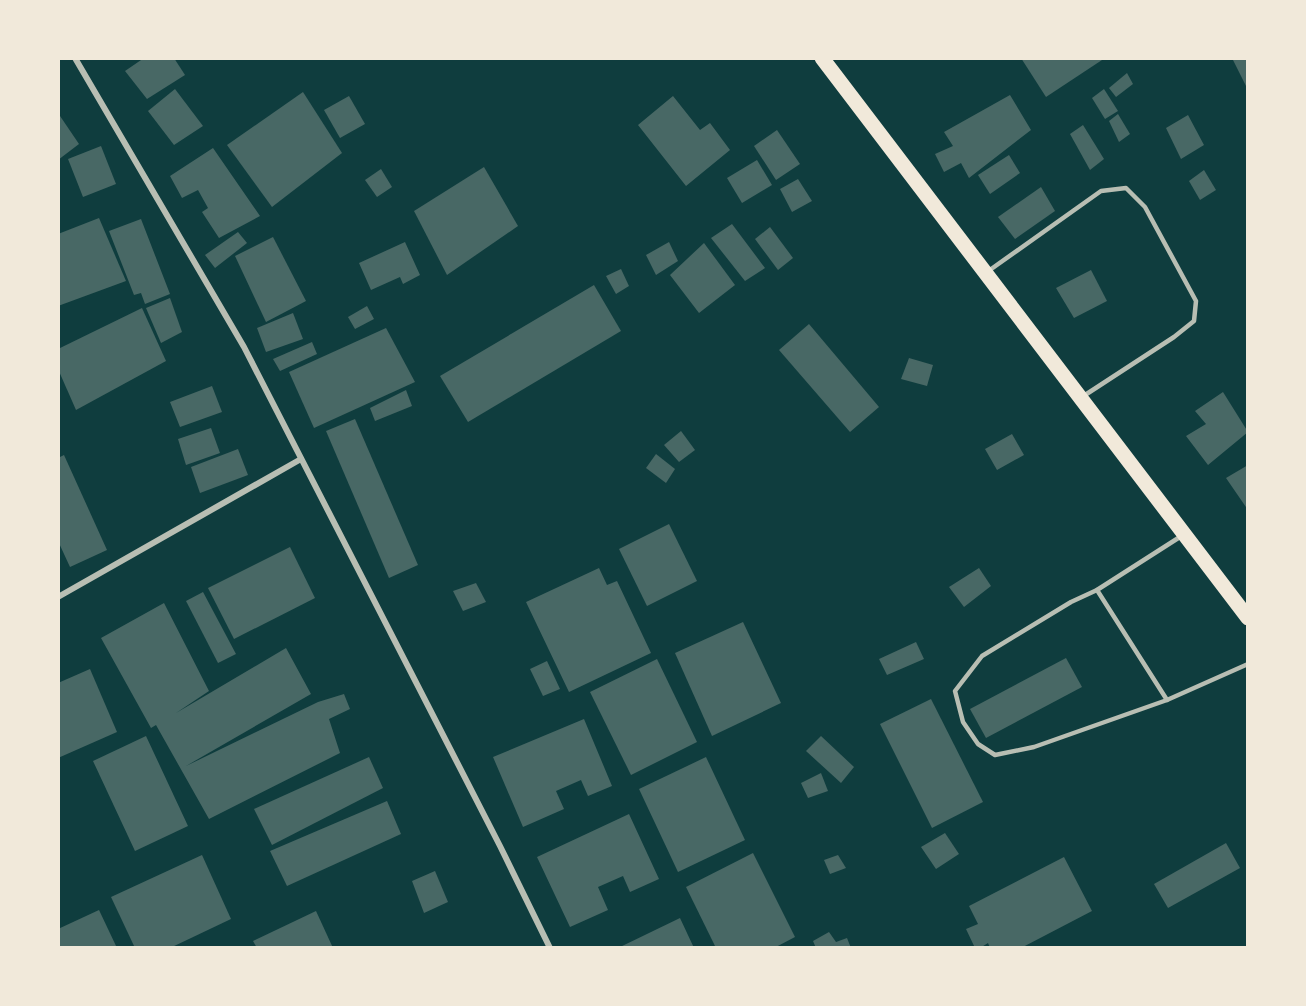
<svg xmlns="http://www.w3.org/2000/svg" width="1306" height="1006" viewBox="0 0 1306 1006" font-family="'Asap Condensed',sans-serif">
  <style>
    .building { fill: #486865 }
    .lines { fill: none; stroke-linecap: round; stroke-linejoin: round }
    .service { stroke: #b8beb3; stroke-width: 4.5 }
    .minor { stroke: #b8beb3; stroke-width: 6 }
    .primary { stroke: #f1e9da; stroke-width: 15 }
  </style>
  <rect width="100%" height="100%" fill="#0f3d3e"/>
  <g class="building">
    <path d="M 144,58 L 174,58 L 185,75 L 147,99 L 125,71 Z"/>
    <path d="M 1021,58 L 1101,58 L 1102,60 L 1046,97 Z"/>
    <path d="M 1232,58 L 1248,58 L 1248,90 Z"/>
    <path d="M 1127,73 L 1133,84 L 1116,97 L 1109,88 Z"/>
    <path d="M 175,89 L 203,126 L 174,145 L 148,111 Z"/>
    <path d="M 1104,89 L 1118,111 L 1105,119 L 1092,98 Z"/>
    <path d="M 303,92 L 342,153 L 272,207 L 227,145 Z"/>
    <path d="M 1010,95 L 1031,130 L 969,178 L 961,163 L 944,172 L 935,154 L 953,146 L 944,132 Z"/>
    <path d="M 349,96 L 365,124 L 340,138 L 324,110 Z"/>
    <path d="M 673,96 L 700,130 L 710,123 L 730,150 L 686,186 L 638,125 Z"/>
    <path d="M 58,113 L 79,144 L 58,160 Z"/>
    <path d="M 1118,114 L 1130,134 L 1119,142 L 1109,121 Z"/>
    <path d="M 1188,115 L 1204,145 L 1181,159 L 1166,128 Z"/>
    <path d="M 1083,125 L 1104,159 L 1090,170 L 1070,134 Z"/>
    <path d="M 777,130 L 800,164 L 776,180 L 754,146 Z"/>
    <path d="M 101,146 L 116,184 L 83,197 L 68,159 Z"/>
    <path d="M 213,148 L 260,216 L 219,238 L 202,212 L 208,208 L 198,190 L 182,198 L 170,176 Z"/>
    <path d="M 1009,155 L 1020,173 L 990,194 L 978,175 Z"/>
    <path d="M 757,160 L 772,185 L 742,203 L 727,178 Z"/>
    <path d="M 484,167 L 518,226 L 447,275 L 414,211 Z"/>
    <path d="M 381,169 L 392,187 L 377,197 L 365,180 Z"/>
    <path d="M 1204,170 L 1216,190 L 1200,200 L 1189,181 Z"/>
    <path d="M 798,179 L 812,201 L 792,212 L 780,189 Z"/>
    <path d="M 1041,187 L 1055,211 L 1015,239 L 998,217 Z"/>
    <path d="M 99,218 L 126,281 L 58,306 L 58,234 Z"/>
    <path d="M 141,219 L 170,294 L 145,304 L 141,293 L 134,295 L 109,231 Z"/>
    <path d="M 732,224 L 765,268 L 745,281 L 711,238 Z"/>
    <path d="M 770,227 L 793,258 L 778,270 L 755,239 Z"/>
    <path d="M 238,232 L 247,243 L 215,268 L 205,255 Z"/>
    <path d="M 273,237 L 306,301 L 266,322 L 235,256 Z"/>
    <path d="M 405,242 L 420,275 L 403,284 L 400,277 L 371,290 L 359,263 Z"/>
    <path d="M 669,242 L 678,261 L 656,275 L 646,255 Z"/>
    <path d="M 704,243 L 735,285 L 699,313 L 670,275 Z"/>
    <path d="M 621,269 L 629,286 L 616,294 L 606,276 Z"/>
    <path d="M 1091,270 L 1107,301 L 1074,318 L 1056,288 Z"/>
    <path d="M 594,285 L 621,331 L 468,422 L 440,376 Z"/>
    <path d="M 170,298 L 182,332 L 161,343 L 146,308 Z"/>
    <path d="M 367,306 L 374,319 L 355,329 L 348,317 Z"/>
    <path d="M 142,308 L 166,361 L 76,410 L 58,369 L 58,349 Z"/>
    <path d="M 293,313 L 303,339 L 266,352 L 257,328 Z"/>
    <path d="M 809,324 L 879,407 L 850,432 L 779,350 Z"/>
    <path d="M 386,328 L 415,382 L 314,428 L 289,372 Z"/>
    <path d="M 312,342 L 317,354 L 280,371 L 273,359 Z"/>
    <path d="M 909,358 L 933,365 L 927,386 L 901,379 Z"/>
    <path d="M 212,386 L 222,412 L 180,427 L 170,402 Z"/>
    <path d="M 406,390 L 412,406 L 375,421 L 370,408 Z"/>
    <path d="M 1223,392 L 1248,432 L 1208,465 L 1186,436 L 1206,424 L 1195,411 Z"/>
    <path d="M 355,419 L 418,565 L 389,578 L 326,431 Z"/>
    <path d="M 211,428 L 220,453 L 186,465 L 178,439 Z"/>
    <path d="M 681,431 L 695,450 L 679,462 L 664,445 Z"/>
    <path d="M 1012,434 L 1024,455 L 997,470 L 985,449 Z"/>
    <path d="M 238,449 L 248,475 L 200,493 L 191,467 Z"/>
    <path d="M 656,454 L 675,469 L 666,483 L 646,468 Z"/>
    <path d="M 64,455 L 107,550 L 70,567 L 58,541 L 58,458 Z"/>
    <path d="M 1248,465 L 1248,510 L 1226,478 Z"/>
    <path d="M 669,524 L 697,581 L 647,606 L 619,549 Z"/>
    <path d="M 290,547 L 315,598 L 234,639 L 208,588 Z"/>
    <path d="M 599,568 L 607,585 L 617,581 L 651,653 L 569,692 L 526,602 Z"/>
    <path d="M 979,568 L 991,586 L 964,607 L 949,587 Z"/>
    <path d="M 476,583 L 486,602 L 463,611 L 453,591 Z"/>
    <path d="M 203,592 L 236,654 L 218,663 L 186,601 Z"/>
    <path d="M 164,603 L 209,691 L 176,713 L 286,648 L 311,694 L 186,766 L 318,702 L 344,694 L 350,709 L 329,719 L 340,753 L 209,819 L 156,725 L 151,728 L 101,638 Z"/>
    <path d="M 743,622 L 781,703 L 712,736 L 675,653 Z"/>
    <path d="M 916,642 L 924,659 L 887,675 L 879,659 Z"/>
    <path d="M 1066,658 L 1082,687 L 986,738 L 970,709 Z"/>
    <path d="M 657,659 L 697,742 L 631,775 L 590,692 Z"/>
    <path d="M 547,661 L 560,689 L 543,696 L 530,669 Z"/>
    <path d="M 90,669 L 117,732 L 58,758 L 58,683 Z"/>
    <path d="M 931,699 L 983,802 L 932,828 L 880,724 Z"/>
    <path d="M 584,719 L 612,786 L 588,796 L 581,780 L 556,791 L 564,809 L 523,827 L 493,757 Z"/>
    <path d="M 146,736 L 188,826 L 135,851 L 93,761 Z"/>
    <path d="M 821,736 L 854,767 L 841,783 L 806,751 Z"/>
    <path d="M 369,757 L 383,788 L 272,845 L 254,809 Z"/>
    <path d="M 706,757 L 745,840 L 678,872 L 639,789 Z"/>
    <path d="M 821,773 L 828,791 L 808,798 L 801,783 Z"/>
    <path d="M 387,801 L 401,834 L 287,886 L 270,851 Z"/>
    <path d="M 629,814 L 659,879 L 630,892 L 623,876 L 598,887 L 608,910 L 570,927 L 537,857 Z"/>
    <path d="M 945,833 L 959,854 L 936,869 L 921,847 Z"/>
    <path d="M 1226,843 L 1240,868 L 1168,908 L 1154,884 Z"/>
    <path d="M 753,853 L 795,937 L 774,948 L 716,948 L 686,887 Z"/>
    <path d="M 202,855 L 231,919 L 170,948 L 135,948 L 111,897 Z"/>
    <path d="M 838,855 L 846,868 L 830,874 L 824,860 Z"/>
    <path d="M 1064,857 L 1092,911 L 1021,948 L 990,948 L 988,943 L 980,948 L 975,948 L 966,929 L 978,924 L 969,906 Z"/>
    <path d="M 435,871 L 448,902 L 424,913 L 412,881 Z"/>
    <path d="M 99,910 L 117,948 L 58,948 L 58,929 Z"/>
    <path d="M 316,911 L 333,948 L 257,948 L 253,941 Z"/>
    <path d="M 680,918 L 694,948 L 618,948 Z"/>
    <path d="M 829,932 L 836,942 L 847,938 L 851,948 L 816,948 L 813,941 Z"/>
  </g>
  <g class="lines">
    <g class="service">
      <path d="M 987,272 L 1101,191 L 1126,188 L 1145,207 L 1196,301 L 1194,321 L 1174,337 L 1082,397"/>
      <path d="M 1183,535 L 1097,590 L 1071,602 L 982,656 L 955,691 L 963,722 L 978,744 L 995,755 L 1034,747 L 1167,700 L 1248,664"/>
      <path d="M 1097,590 L 1167,700"/>
    </g>
    <g class="minor">
      <path d="M 75,58 L 244,347 L 500,846 L 550,948"/>
      <path d="M 58,597 L 301,459"/>
    </g>
    <path class="primary" d="M 822,58 L 1248,618"/>
  </g>
  <rect width="1306" height="1006" fill="none" stroke="#f1e9da" stroke-width="120"/>
</svg>
